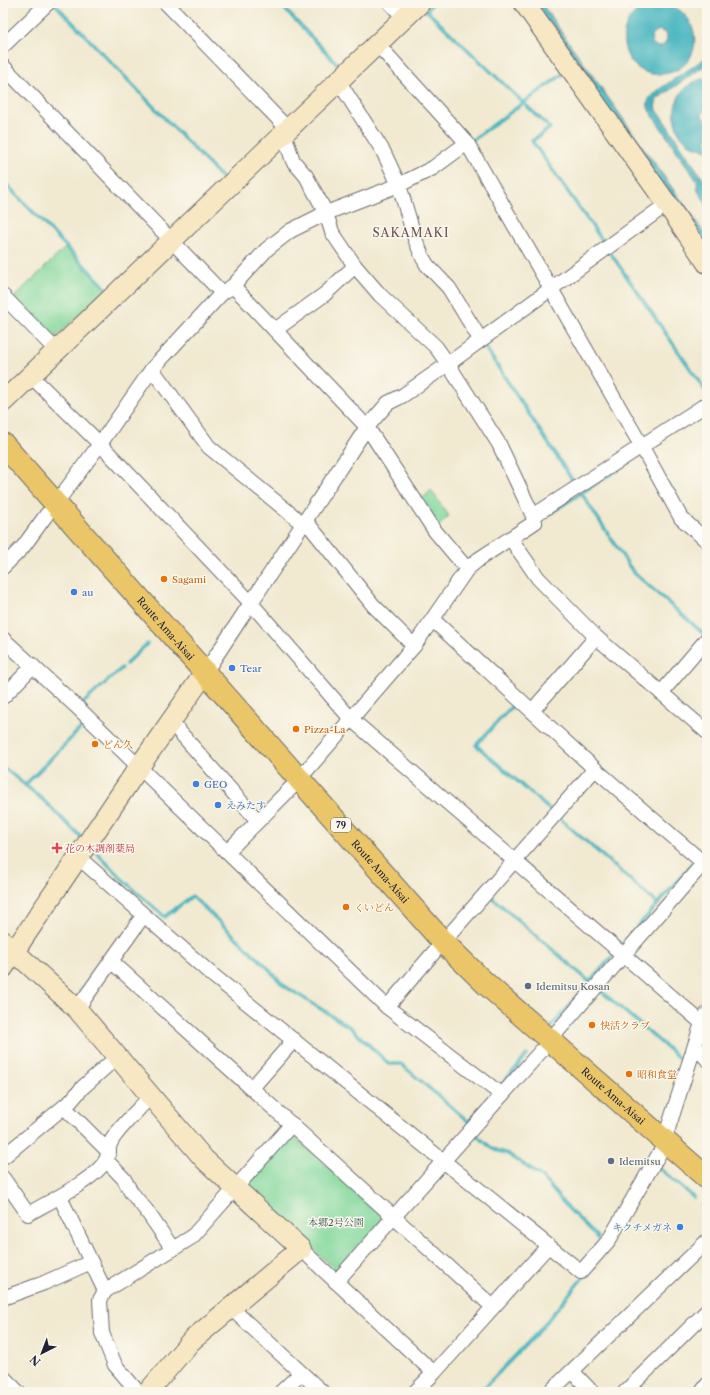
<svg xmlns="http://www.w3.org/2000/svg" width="710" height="1395" viewBox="0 0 710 1395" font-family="'Libre Caslon Text','Noto Serif JP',serif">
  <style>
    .green { fill: #82d89c; stroke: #527d6c }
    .water { fill: #47b5c0; stroke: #346c7e; fill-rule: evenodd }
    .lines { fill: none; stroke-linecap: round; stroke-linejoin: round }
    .stream { stroke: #47b5c0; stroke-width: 3.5 }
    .street-casing { stroke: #6a686f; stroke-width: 16 }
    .secondary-casing { stroke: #6a686f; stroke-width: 22 }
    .primary-casing { stroke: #6a686f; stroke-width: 24 }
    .street { stroke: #fff; stroke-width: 14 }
    .secondary { stroke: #f7e8c3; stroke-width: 20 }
    .primary { stroke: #ebc669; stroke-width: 22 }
    .food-dot { fill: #e8710a; stroke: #fbf7ec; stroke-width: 1.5 }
    .shop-dot { fill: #3f7fe0; stroke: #fbf7ec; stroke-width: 1.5 }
    .health-dot { fill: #e0444e; stroke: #fbf7ec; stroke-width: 1.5 }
    .service-dot { fill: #5c6f8a; stroke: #fbf7ec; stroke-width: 1.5 }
    .labels { text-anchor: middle; stroke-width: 3; stroke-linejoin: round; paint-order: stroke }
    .shield { fill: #fbf7ec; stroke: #636270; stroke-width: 1 }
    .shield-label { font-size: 9px; font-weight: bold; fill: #22223b }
    .food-label { font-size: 10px; fill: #c56008; stroke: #fbf7ec; text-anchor: start }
    .shop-label { font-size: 10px; fill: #366cbe; stroke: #fbf7ec; text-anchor: start }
    .street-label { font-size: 10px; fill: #22223b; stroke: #fbf7ec }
    .health-label { font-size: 10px; fill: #be3a42; stroke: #fbf7ec; text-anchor: start }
    .service-label { font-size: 10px; fill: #4e5e75; stroke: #fbf7ec; text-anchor: start }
    .park-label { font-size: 10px; fill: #3f5958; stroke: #fbf7ec }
    .quarter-label { font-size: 12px; letter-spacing: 1px; fill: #6f525a; stroke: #fbf7ec }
  </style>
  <rect width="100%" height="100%" fill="#fbf7ec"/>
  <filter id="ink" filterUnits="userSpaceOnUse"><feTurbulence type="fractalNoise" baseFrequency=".025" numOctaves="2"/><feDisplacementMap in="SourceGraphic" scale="8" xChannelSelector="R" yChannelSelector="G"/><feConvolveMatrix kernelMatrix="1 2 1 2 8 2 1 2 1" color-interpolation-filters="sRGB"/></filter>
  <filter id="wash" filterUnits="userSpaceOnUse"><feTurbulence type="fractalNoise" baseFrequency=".012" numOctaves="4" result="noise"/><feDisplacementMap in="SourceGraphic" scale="16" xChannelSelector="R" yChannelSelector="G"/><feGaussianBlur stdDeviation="0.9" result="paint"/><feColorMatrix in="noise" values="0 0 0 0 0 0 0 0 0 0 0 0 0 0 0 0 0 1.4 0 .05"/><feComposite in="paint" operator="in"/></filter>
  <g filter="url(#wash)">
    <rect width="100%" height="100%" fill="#f1e9d0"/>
    <g class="green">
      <path d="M 65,248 L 105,289 L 53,340 L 13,298 Z"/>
      <path d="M 431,490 L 449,516 L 436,529 L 417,500 L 421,496 L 423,498 Z"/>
      <path d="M 290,1133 L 384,1217 L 384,1222 L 341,1270 L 336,1271 L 244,1184 Z"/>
    </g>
    <g class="water">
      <path d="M 532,3 L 541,3 L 707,237 L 707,250 Z"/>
      <path d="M 655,3 C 704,3 709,69 663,74 C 618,80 607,12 655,3 ZM 659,30 L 665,33 L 667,40 C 664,47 659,49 653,44 L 651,37 L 652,34 Z"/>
      <path d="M 707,57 L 707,64 L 657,99 L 655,107 L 707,185 L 707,205 L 698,191 L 697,181 L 649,110 C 646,103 649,97 655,92 Z"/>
      <path d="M 707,78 L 707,106 L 702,113 L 702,116 L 707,122 L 707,150 C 664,145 663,85 707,78 Z"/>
    </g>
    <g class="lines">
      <g class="stream">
        <path d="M 54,3 L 223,179"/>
        <path d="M 279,3 L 340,67"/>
        <path d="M 426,10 L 550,128 L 532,141 L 604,243"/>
        <path d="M 426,11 L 433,3"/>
        <path d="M 471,141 L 563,74"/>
        <path d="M 3,181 L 108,290"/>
        <path d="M 609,251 L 707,393"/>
        <path d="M 483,344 L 575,484"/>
        <path d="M 582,494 L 633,572 L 704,634"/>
        <path d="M 549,514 L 629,462"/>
        <path d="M 126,664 L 147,644"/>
        <path d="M 515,703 L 476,745 L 550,810"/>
        <path d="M 84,706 L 82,704 L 122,668"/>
        <path d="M 3,767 L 42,799 L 82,838"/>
        <path d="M 25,785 L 85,724"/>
        <path d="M 558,817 L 658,904"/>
        <path d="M 93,849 L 120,877 L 165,917 L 192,896 L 266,966 L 283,985 L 351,1028 L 389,1064 L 401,1064 L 469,1122 L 492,1095"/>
        <path d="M 700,854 L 707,847"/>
        <path d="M 490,896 L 590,982"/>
        <path d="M 621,946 L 694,862"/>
        <path d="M 601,991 L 681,1060"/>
        <path d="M 550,1028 L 615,953"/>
        <path d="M 500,1087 L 527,1055"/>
        <path d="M 476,1135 L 493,1149 L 508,1154 L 542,1177 L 566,1206 L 598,1238"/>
        <path d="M 657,1170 L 658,1167 L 694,1198"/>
        <path d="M 702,1206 L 707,1210"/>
        <path d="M 480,1392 L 537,1333 L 585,1275"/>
      </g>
    </g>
  </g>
  <g filter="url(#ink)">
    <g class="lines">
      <defs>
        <g id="street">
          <path d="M 166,3 L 289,130"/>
          <path d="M 390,3 L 405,18"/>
          <path d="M 378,45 L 467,143 L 642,447 L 681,518 L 707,541"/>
          <path d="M 3,46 L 48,3"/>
          <path d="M 3,66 L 222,293"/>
          <path d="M 339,82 L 383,151 L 399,185 L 415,239 L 423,258 L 427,265 L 449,288 L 480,339"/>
          <path d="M 284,134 L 293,161 L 306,176 L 326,213 L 332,232 L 355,266 L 380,295 L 436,347 L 448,364 L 499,444 L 533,516"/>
          <path d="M 233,286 L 367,427 L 435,531 L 467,569"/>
          <path d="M 3,296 L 57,351"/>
          <path d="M 275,330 L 325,294 L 355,266"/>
          <path d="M 152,369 L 209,447 L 303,524"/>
          <path d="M 31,376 L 100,444 L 250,602 L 351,719 L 702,1023"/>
          <path d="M 54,502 L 62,495 L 100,444 L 152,369 L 222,293 L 233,286 L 267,249 L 290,231 L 326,213 L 399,185 L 433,168 L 467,143"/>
          <path d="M 305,520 L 373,605 L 414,646"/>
          <path d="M 511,539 L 538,578 L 596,637 L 707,732"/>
          <path d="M 3,567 L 23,547 L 47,514"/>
          <path d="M 433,620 L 595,769 L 707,866"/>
          <path d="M 3,639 L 76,706 L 387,1007 L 502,1095"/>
          <path d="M 206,671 L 367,427 L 388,403 L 402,396 L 448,364 L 667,204"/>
          <path d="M 661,693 L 707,639"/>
          <path d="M 3,697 L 33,666"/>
          <path d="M 532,711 L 596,637"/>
          <path d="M 170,721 L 258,821"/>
          <path d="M 300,778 L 414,646 L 467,569 L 479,559 L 535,522 L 533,516 L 707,404"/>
          <path d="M 227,852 L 291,788"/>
          <path d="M 78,857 L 210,973 L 581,1272 L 609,1240 L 659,1154"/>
          <path d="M 443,942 L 595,769"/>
          <path d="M 111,961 L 493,1307"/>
          <path d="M 387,1007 L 435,951"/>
          <path d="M 77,1009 L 143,916"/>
          <path d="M 549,1041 L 707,859"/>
          <path d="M 695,1046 L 707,1059"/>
          <path d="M 252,1088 L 294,1040"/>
          <path d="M 64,1107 L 109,1152"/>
          <path d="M 664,1141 L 702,1023 L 707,1014"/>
          <path d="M 3,1157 L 71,1101 L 83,1087 L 117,1057"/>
          <path d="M 106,1160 L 124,1179 L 131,1192 L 146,1210 L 173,1249"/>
          <path d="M 3,1178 L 28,1214 C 47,1203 96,1179 106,1160 C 109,1155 108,1147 111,1142 C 116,1131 138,1110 147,1100 L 153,1096"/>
          <path d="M 60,1197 L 105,1291"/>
          <path d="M 301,1249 L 434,1373"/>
          <path d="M 336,1282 L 541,1051"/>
          <path d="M 3,1298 L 44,1283 L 91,1262"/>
          <path d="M 231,1308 L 322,1392"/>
          <path d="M 572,1371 L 592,1392"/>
          <path d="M 3,1377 L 18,1392"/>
          <path d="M 138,1392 L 115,1365 L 102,1333 L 100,1300 L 105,1291 L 192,1237 L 292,1124"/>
          <path d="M 281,1392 L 301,1373"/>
          <path d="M 415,1392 L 434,1373 L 548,1246"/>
          <path d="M 550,1392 L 707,1241"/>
          <path d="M 625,1392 L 707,1311"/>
          <path d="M 702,1392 L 707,1385"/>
        </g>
        <g id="secondary">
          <path d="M 524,3 L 667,204 L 707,263"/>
          <path d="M 3,402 L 420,3"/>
          <path d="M 3,941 L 77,1009 L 204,1159 L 301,1249 L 191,1341 L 148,1392"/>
          <path d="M 3,968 L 139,767 L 206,671"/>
        </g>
        <g id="primary">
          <path id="s1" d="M 3,444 L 443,942 L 485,983 L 707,1178"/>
        </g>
      </defs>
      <use href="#street" class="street-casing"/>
      <use href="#secondary" class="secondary-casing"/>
      <use href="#primary" class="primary-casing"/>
      <use href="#street" class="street"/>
      <use href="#secondary" class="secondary"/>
      <use href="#primary" class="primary"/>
    </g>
  </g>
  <g class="food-dot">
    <circle cx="164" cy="579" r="4"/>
    <circle cx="296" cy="729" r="4"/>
    <circle cx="95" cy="744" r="4"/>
    <circle cx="346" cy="907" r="4"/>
    <circle cx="592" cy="1025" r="4"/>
    <circle cx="629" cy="1074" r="4"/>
  </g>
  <g class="shop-dot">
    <circle cx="74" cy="592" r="4"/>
    <circle cx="232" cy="668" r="4"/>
    <circle cx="196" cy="784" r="4"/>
    <circle cx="218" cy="805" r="4"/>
    <circle cx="680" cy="1227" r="4"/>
  </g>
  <path class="health-dot" d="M55 842h4v4h4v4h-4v4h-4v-4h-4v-4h4z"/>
  <g class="service-dot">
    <circle cx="528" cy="986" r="4"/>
    <circle cx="611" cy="1161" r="4"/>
  </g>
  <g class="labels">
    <rect class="shield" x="331" y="818" width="20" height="14" rx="3"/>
    <g class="shield-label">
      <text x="341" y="828">79</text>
    </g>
    <g class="food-label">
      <text x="172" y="583">Sagami</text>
      <text x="304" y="733">Pizza-La</text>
      <text x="103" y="748">どん久</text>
      <text x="354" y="911">くいどん</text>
      <text x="600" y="1029">快活クラブ</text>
      <text x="637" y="1078">昭和食堂</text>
    </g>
    <g class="shop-label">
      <text x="82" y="596">au</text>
      <text x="240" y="672">Tear</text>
      <text x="204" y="788">GEO</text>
      <text x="226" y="809">えみたす</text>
      <text x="672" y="1231" text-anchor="end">キクチメガネ</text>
    </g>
    <g class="street-label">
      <text dy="4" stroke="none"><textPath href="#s1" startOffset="246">Route Ama-Aisai</textPath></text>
      <text dy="4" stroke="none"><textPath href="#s1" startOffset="570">Route Ama-Aisai</textPath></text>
      <text dy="4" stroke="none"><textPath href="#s1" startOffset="894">Route Ama-Aisai</textPath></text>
    </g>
    <g class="health-label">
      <text x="65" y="852">花の木調剤薬局</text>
    </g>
    <g class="service-label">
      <text x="536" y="990">Idemitsu Kosan</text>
      <text x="619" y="1165">Idemitsu</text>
    </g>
    <g class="park-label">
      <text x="336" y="1226">本郷2号公園</text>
    </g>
    <g class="quarter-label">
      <text x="411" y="237">SAKAMAKI</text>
    </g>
  </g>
  <rect width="710" height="1395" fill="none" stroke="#fbf7ec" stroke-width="16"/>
  <g transform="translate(42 1353) rotate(222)" stroke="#fbf7ec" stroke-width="3" paint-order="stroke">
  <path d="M0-3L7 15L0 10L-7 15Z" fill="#22223b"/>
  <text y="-6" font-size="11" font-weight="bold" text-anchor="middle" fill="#22223b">N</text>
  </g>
</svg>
